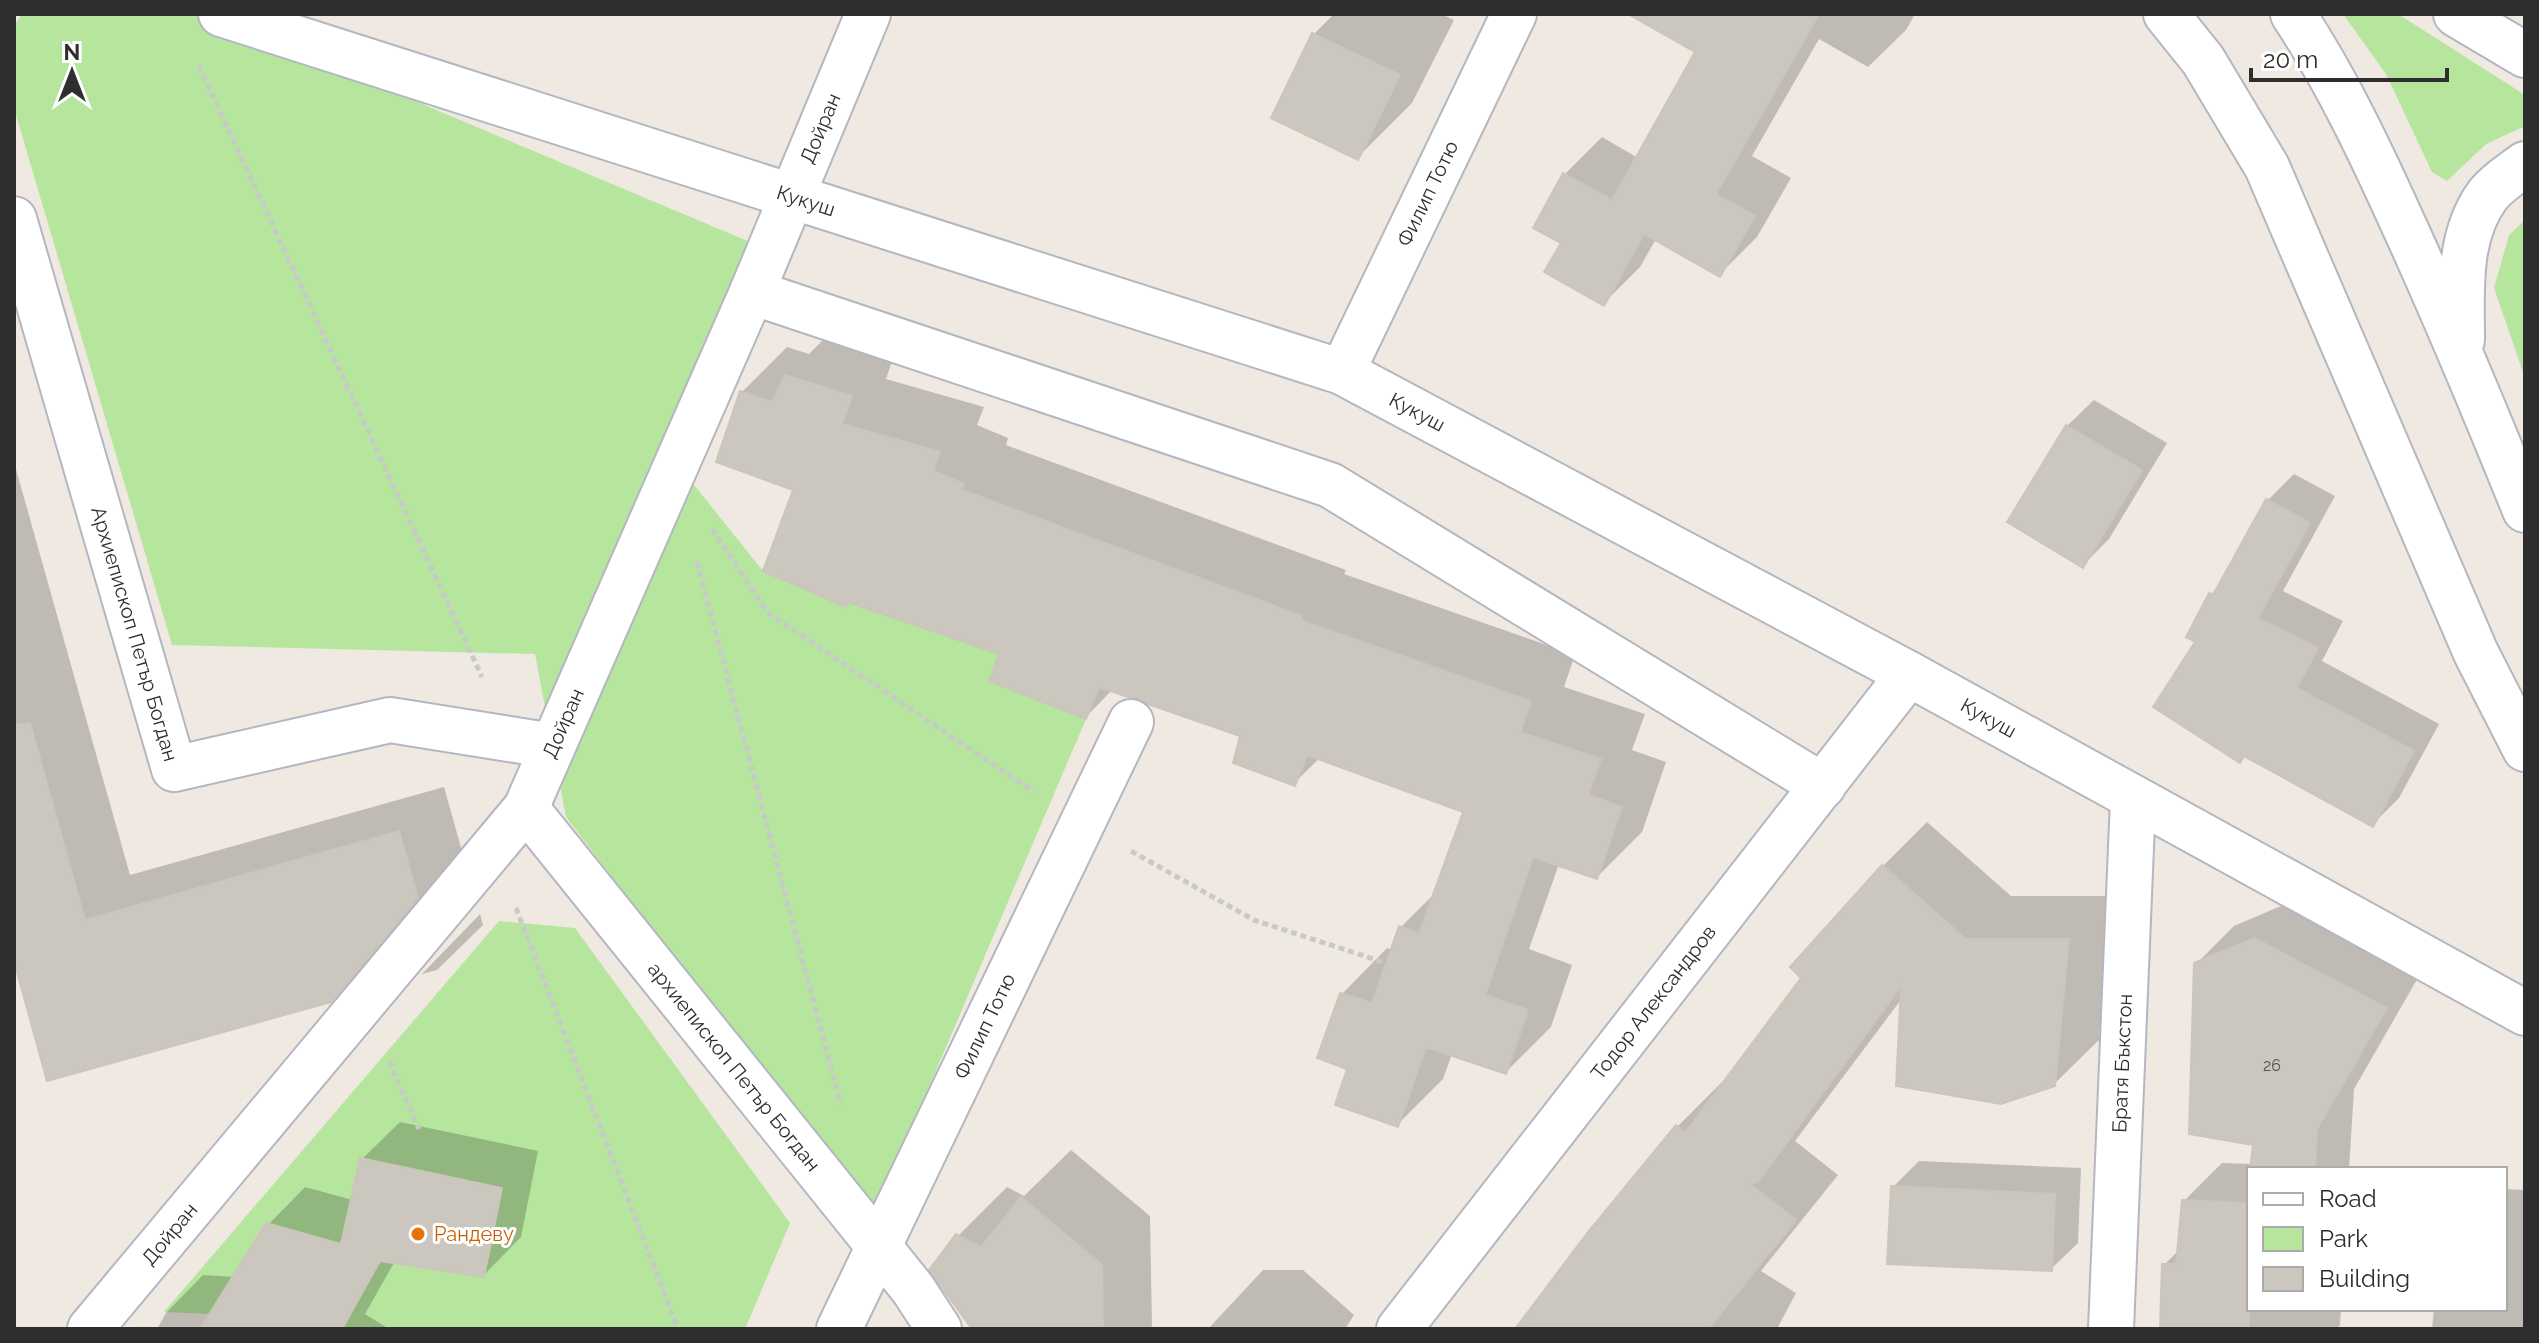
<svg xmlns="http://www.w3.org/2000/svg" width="2539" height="1343" viewBox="0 0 2539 1343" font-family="Raleway,sans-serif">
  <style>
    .green { fill: #b6e59e }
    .shadow { fill: #0003 }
    .building { fill: #cbc7bf; stroke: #cbc5ba; stroke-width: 2 }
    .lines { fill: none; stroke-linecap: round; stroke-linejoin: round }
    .minor-casing { stroke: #b4b7c1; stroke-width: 48 }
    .tertiary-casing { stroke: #b4b7c1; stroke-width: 48 }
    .secondary-casing { stroke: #b4b7c1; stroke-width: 48 }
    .path { stroke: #c9c9c9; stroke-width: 5; stroke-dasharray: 6 4; stroke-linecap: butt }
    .minor { stroke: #fff; stroke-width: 44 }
    .tertiary { stroke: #fff; stroke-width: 44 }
    .secondary { stroke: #fff; stroke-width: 44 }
    .food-dot { fill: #e8710a; stroke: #fff; stroke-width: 3 }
    .labels { text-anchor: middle; stroke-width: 6; stroke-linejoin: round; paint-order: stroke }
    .number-label { font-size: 16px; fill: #555452 }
    .street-label { font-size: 20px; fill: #2e2e2e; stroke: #fff }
    .food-label { font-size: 20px; fill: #c56008; stroke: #fff; text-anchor: start }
  </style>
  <rect width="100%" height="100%" fill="#efe9e1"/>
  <g class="green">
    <path d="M 22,14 L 208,14 L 757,245 L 666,450 L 763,571 L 846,607 L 859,569 L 999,654 L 989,681 L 1086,719 L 873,1218 L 566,817 L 535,654 L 172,645 L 14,108 L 14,26 Z"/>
    <path d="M 2343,14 L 2398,14 L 2525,95 L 2525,126 L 2486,144 L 2447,181 L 2432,172 L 2386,74 Z"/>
    <path d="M 2525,220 L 2525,378 L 2494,288 L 2509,235 Z"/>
    <path d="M 499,921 L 575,928 L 790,1223 L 745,1329 L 342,1329 L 380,1261 L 484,1277 L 500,1196 L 498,1187 L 361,1158 L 341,1244 L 210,1314 L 164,1312 Z"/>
  </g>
  <g class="shadow">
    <path d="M 1334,14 L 1441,14 L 1454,20 L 1412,103 L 1357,158 L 1274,117 L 1314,34 Z"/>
    <path d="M 1684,14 L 1915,14 L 1906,30 L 1868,67 L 1819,39 L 1752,156 L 1791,178 L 1757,237 L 1720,274 L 1656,239 L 1640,267 L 1603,304 L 1563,242 L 1565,174 L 1602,137 L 1638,158 L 1698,52 Z"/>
    <path d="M 832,331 L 896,350 L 886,379 L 984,407 L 977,425 L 1008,438 L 1006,445 L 1346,570 L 1344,574 L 1575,655 L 1564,687 L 1645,714 L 1632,750 L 1666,762 L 1642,832 L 1597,877 L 1559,864 L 1529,949 L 1572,965 L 1551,1027 L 1506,1072 L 1452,1054 L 1443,1079 L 1398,1124 L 1350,1068 L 1342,994 L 1387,948 L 1393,950 L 1401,927 L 1435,893 L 1465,811 L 1320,758 L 1294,783 L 1243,735 L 1142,697 L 1112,690 L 1086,717 L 1001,652 L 850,600 L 846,604 L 795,489 L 742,392 L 787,347 L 809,354 Z"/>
    <path d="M 2094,400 L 2167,443 L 2109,539 L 2083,565 L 2067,426 Z"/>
    <path d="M 14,462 L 130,875 L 444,787 L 462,851 L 376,954 L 330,1000 L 14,957 Z"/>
    <path d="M 2294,474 L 2335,496 L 2283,591 L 2343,621 L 2322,661 L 2439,724 L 2399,798 L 2373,824 L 2198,641 L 2188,637 L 2211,594 L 2223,582 L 2268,500 Z"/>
    <path d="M 1927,822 L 2011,896 L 2112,896 L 2099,1040 L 2054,1084 L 1903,997 L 1795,1141 L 1838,1175 L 1761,1271 L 1796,1293 L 1777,1329 L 1517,1329 L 1677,1127 L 1721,1083 L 1724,1085 L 1883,866 Z"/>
    <path d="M 2293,901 L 2423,969 L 2354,1089 L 2349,1169 L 2249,1169 L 2249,1309 L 2341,1309 L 2340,1325 L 2336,1329 L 2162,1329 L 2164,1265 L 2179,1250 L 2184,1201 L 2222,1163 L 2253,1164 L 2255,1143 L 2196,964 L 2234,926 Z"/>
    <path d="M 480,914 L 483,925 L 437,970 L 422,974 Z"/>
    <path d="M 400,1122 L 538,1151 L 521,1237 L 484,1275 L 395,1261 L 365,1314 L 389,1329 L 157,1329 L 166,1313 L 203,1275 L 235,1277 L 268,1225 L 305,1187 L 353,1200 L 362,1159 Z"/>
    <path d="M 1071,1150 L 1150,1216 L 1152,1329 L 975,1329 L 958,1236 L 1007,1187 L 1024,1196 Z"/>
    <path d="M 1919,1161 L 2081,1168 L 2078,1243 L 2051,1269 L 1893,1187 Z"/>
    <path d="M 2505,1189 L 2525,1190 L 2525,1329 L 2432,1329 L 2434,1309 L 2505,1309 Z"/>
    <path d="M 1263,1270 L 1303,1270 L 1354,1315 L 1345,1329 L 1208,1329 Z"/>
  </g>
  <g class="building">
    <path d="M 1628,14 L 1819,14 L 1716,194 L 1755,216 L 1720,277 L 1644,234 L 1604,306 L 1544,272 L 1561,243 L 1533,228 L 1563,173 L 1612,200 L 1695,52 Z"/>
    <path d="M 1312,33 L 1400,75 L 1358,160 L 1271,118 Z"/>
    <path d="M 785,375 L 852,396 L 842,424 L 940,452 L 933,471 L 964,484 L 962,490 L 1302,616 L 1300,620 L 1531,701 L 1520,732 L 1601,759 L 1588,795 L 1622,807 L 1597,879 L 1533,857 L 1485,995 L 1528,1010 L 1506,1074 L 1426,1047 L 1398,1127 L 1335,1105 L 1347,1069 L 1317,1058 L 1340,993 L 1372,1003 L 1399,926 L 1419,933 L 1463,812 L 1307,755 L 1295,786 L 1233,763 L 1240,736 L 1148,704 L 1141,699 L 1128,697 L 1099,687 L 1086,719 L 989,681 L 999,654 L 848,602 L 846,607 L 763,571 L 793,490 L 716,462 L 740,391 L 772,402 Z"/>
    <path d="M 2066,425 L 2142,470 L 2083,568 L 2007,522 Z"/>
    <path d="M 2266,499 L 2310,523 L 2258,618 L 2318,648 L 2297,688 L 2414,751 L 2373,827 L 2244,756 L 2240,763 L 2153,707 L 2195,642 L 2186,637 L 2209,593 L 2213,595 Z"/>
    <path d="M 30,723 L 85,920 L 399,831 L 418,898 L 331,1002 L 47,1081 L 14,961 L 14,725 Z"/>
    <path d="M 1882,865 L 1966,939 L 2069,939 L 2055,1086 L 2001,1104 L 1896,1086 L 1901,986 L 1758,1182 L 1750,1184 L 1796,1220 L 1708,1329 L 1515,1329 L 1588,1232 L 1676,1125 L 1685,1133 L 1801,978 L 1790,967 Z"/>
    <path d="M 2254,938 L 2387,1008 L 2317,1129 L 2315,1169 L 2250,1169 L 2253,1145 L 2189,1134 L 2194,963 Z"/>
    <path d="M 360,1158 L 502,1188 L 484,1277 L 380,1261 L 342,1329 L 200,1329 L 266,1223 L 341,1244 Z"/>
    <path d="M 1891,1186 L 2055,1194 L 2052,1271 L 1887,1264 Z"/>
    <path d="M 1021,1197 L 1102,1265 L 1103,1329 L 972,1329 L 929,1270 L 956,1234 L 981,1247 Z"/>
    <path d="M 2182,1200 L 2249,1203 L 2249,1329 L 2160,1329 L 2162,1264 L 2176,1264 Z"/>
  </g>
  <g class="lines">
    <defs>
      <g id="minor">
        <path d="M 2456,14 L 2525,55"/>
        <path id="s1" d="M 14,219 L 174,769 L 390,720 L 553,746"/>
        <path d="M 752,292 L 1330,485 L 1823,786"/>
        <path id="s2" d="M 1342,372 L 1514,14"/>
        <path id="s3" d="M 526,808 L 913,1289 L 939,1329"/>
        <path id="s4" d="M 90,1329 L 526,808 L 752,292 L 868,14"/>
        <path id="s5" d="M 839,1329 L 1131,722"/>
        <path id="s6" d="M 1399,1329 L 1909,674"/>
        <path id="s7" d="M 2111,1329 L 2133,799"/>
      </g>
      <g id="tertiary">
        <path id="s8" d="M 221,14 L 1342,372 L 1909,674 L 2525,1013"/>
        <path d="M 2166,14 L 2203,60 L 2267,167 L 2476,653 L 2525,749"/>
      </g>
      <g id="secondary">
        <path d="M 2293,14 C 2338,82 2372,155 2406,230 C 2448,322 2487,416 2525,510"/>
        <path d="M 2462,340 C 2462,291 2457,238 2487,196 C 2496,184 2513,173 2525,164"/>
      </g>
    </defs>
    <use href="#minor" class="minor-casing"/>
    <use href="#tertiary" class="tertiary-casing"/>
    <use href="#secondary" class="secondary-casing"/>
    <g class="path">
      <path d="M 199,66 L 482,677"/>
      <path d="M 712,529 L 767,612 L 1034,792"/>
      <path d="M 697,562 L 841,1105"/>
      <path d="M 1131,851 L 1254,920 L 1444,982"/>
      <path d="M 516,908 L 678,1329"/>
      <path d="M 389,1061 L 419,1129"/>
    </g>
    <use href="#minor" class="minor"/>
    <use href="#tertiary" class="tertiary"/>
    <use href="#secondary" class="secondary"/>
  </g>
  <circle class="food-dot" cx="418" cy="1234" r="8"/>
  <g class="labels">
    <g class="number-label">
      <text x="2272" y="1071">26</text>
    </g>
    <g class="street-label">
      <text dy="7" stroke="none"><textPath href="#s4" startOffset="1420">Дойран</textPath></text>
      <text dy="7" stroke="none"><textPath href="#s2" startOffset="198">Филип Тотю</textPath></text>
      <text dy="7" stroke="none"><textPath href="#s8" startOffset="614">Кукуш</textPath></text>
      <text dy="7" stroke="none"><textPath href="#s8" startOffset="1262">Кукуш</textPath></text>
      <text dy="7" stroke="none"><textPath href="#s1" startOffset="432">Архиепископ Петър Богдан</textPath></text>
      <text dy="7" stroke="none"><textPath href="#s8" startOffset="1910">Кукуш</textPath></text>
      <text dy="7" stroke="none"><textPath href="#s4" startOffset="772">Дойран</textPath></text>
      <text dy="7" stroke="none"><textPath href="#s6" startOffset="414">Тодор Александров</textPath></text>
      <text dy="7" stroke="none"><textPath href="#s5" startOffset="336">Филип Тотю</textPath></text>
      <text dy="7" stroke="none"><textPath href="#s7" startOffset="266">Братя Бъкстон</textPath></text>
      <text dy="7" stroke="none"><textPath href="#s3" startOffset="332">архиепископ Петър Богдан</textPath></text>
      <text dy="7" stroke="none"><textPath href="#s4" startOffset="124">Дойран</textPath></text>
    </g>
    <g class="food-label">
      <text x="434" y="1241">Рандеву</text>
    </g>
  </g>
  <rect width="2539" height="1343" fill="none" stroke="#2e2e2e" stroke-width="32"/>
  <rect x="2247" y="1167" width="260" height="144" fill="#ffffff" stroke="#ababab" stroke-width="2"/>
  <rect x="2263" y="1193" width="40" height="12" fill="#ffffff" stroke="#ababab" stroke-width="2"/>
  <text x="2319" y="1207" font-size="24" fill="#2e2e2e">Road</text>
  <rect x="2263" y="1227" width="40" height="24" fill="#b6e59e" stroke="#ababab" stroke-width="2"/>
  <text x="2319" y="1247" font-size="24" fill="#2e2e2e">Park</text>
  <rect x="2263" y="1267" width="40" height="24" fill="#cbc7bf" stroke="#ababab" stroke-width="2"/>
  <text x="2319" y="1287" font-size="24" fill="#2e2e2e">Building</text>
  <g transform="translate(72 72)" stroke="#ffffff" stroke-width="6" paint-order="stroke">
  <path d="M0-6L14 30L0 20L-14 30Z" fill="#2e2e2e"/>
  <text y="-12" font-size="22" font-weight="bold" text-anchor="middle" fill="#2e2e2e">N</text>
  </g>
  <path d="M2251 68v12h196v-12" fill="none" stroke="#2e2e2e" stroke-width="4"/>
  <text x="2263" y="68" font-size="24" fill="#2e2e2e" stroke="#ffffff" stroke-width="6" paint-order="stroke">20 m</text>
</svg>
